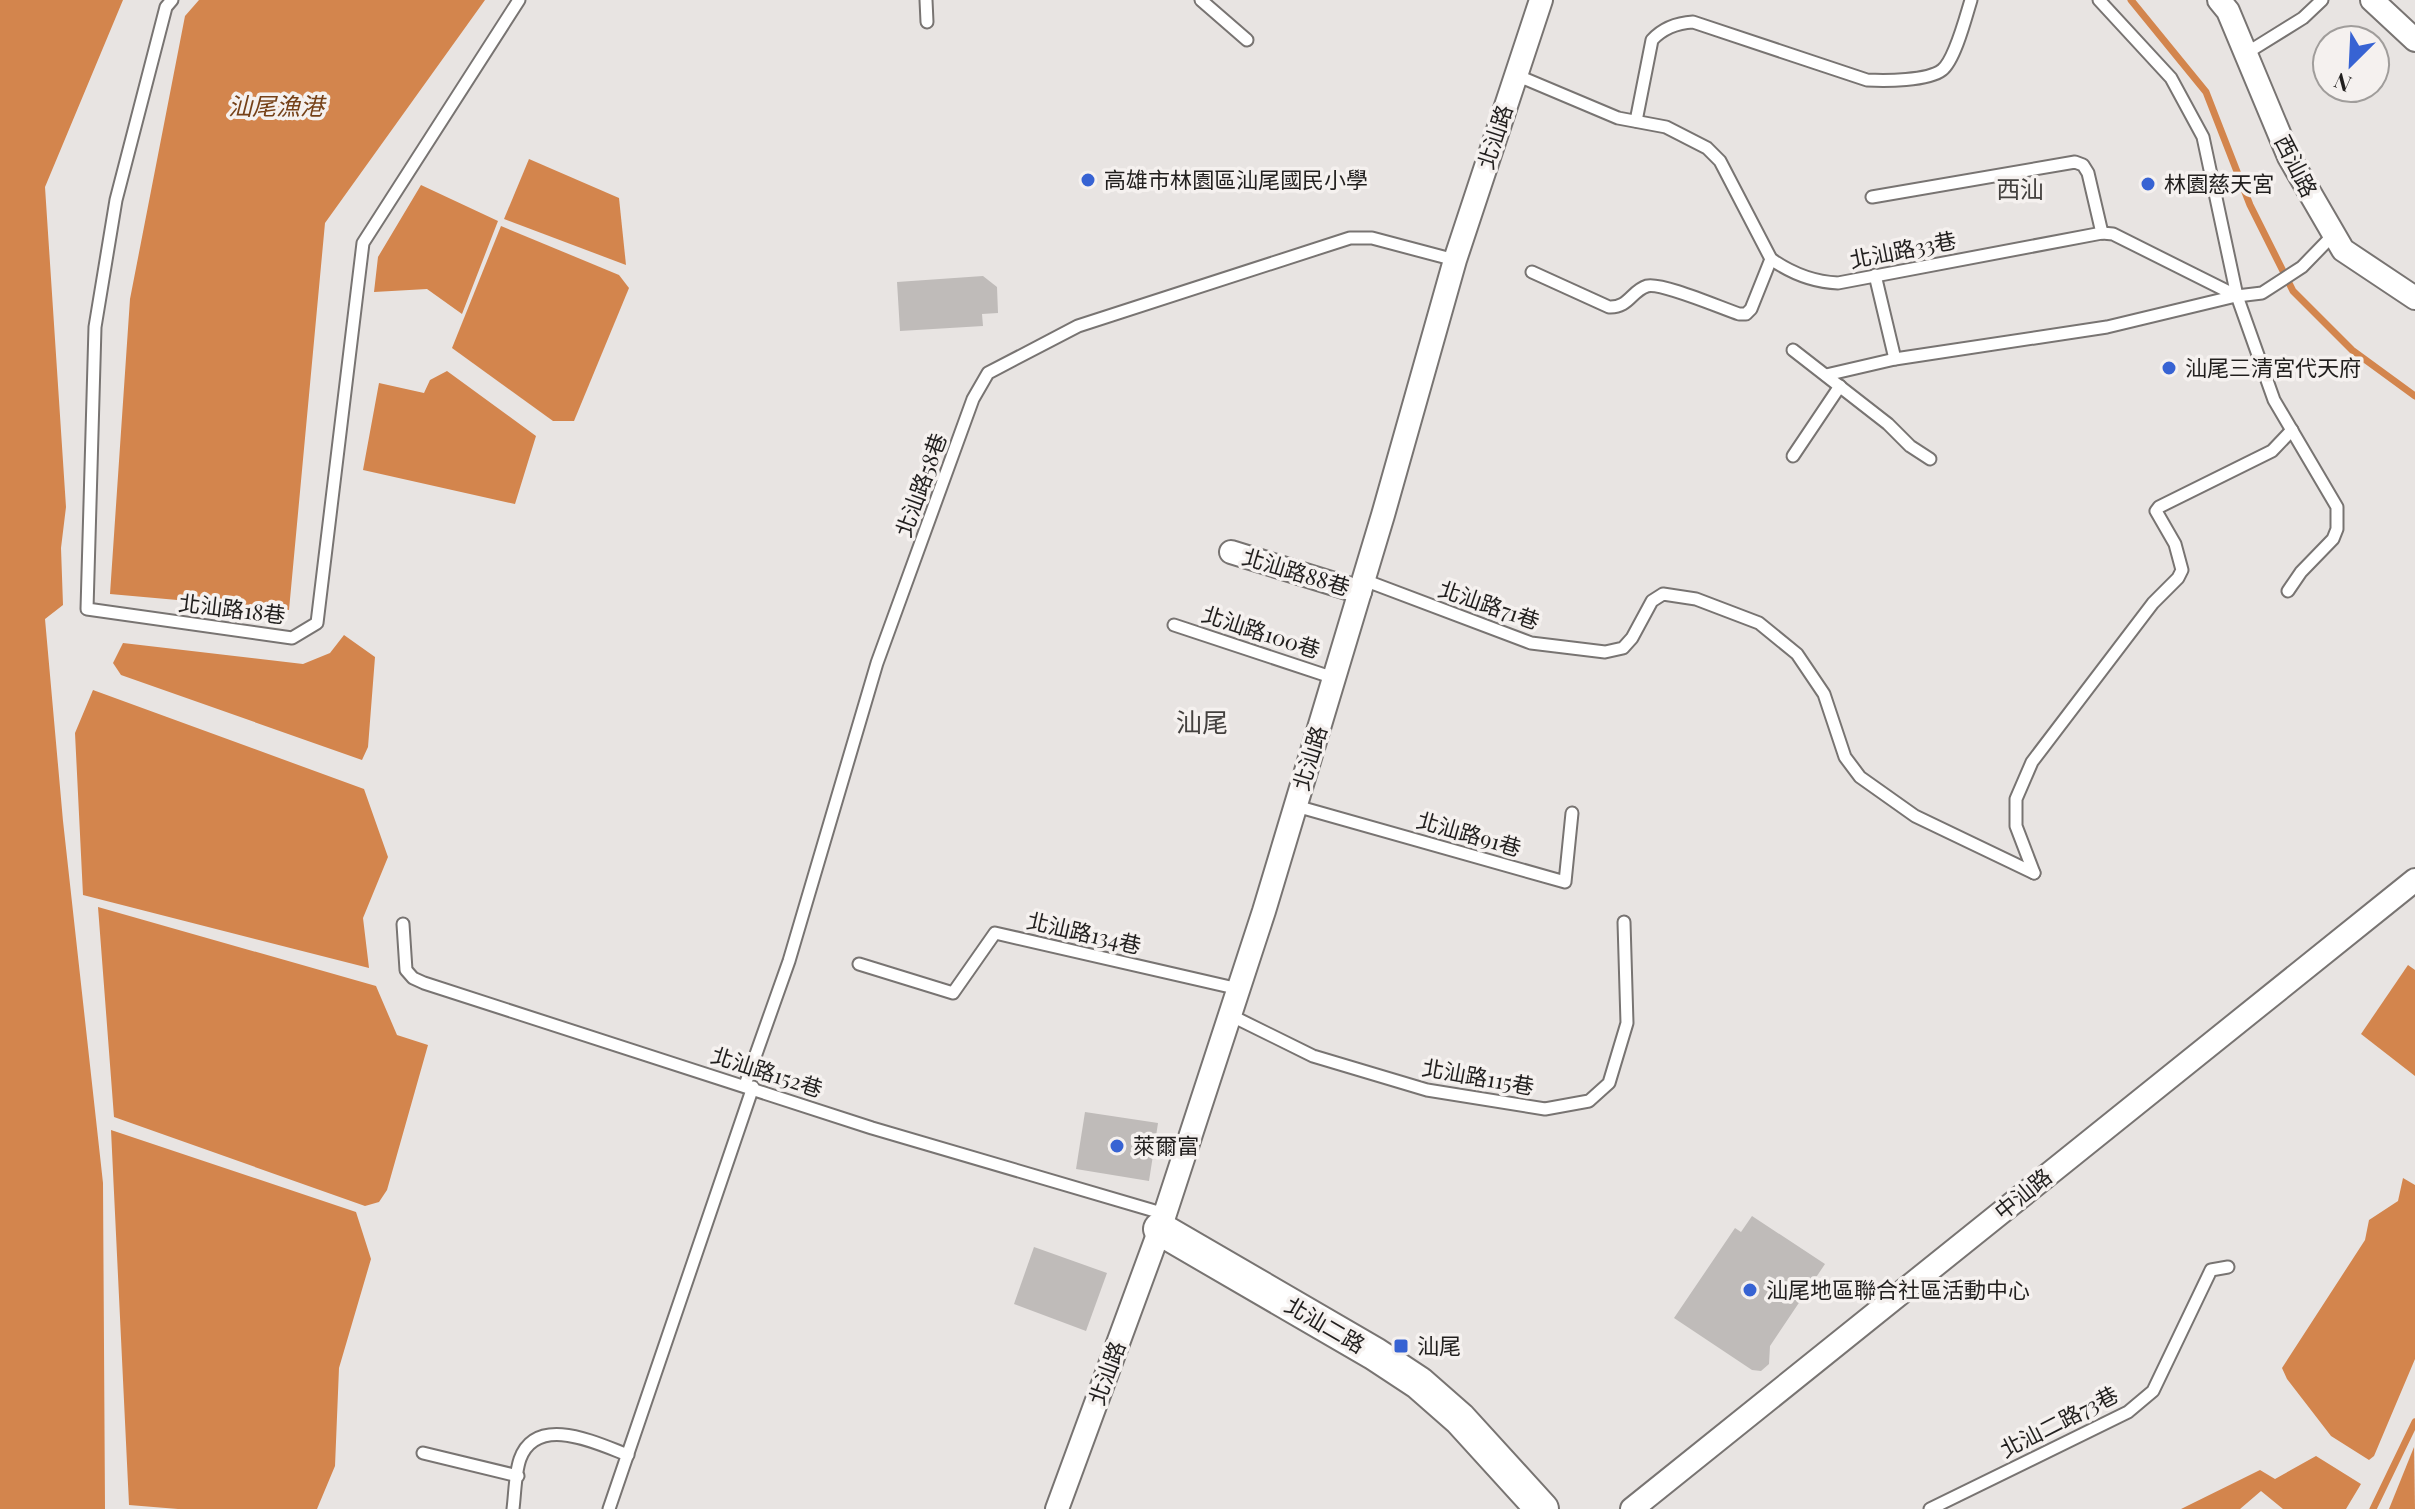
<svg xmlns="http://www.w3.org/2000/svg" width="2415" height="1509" viewBox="0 0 2415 1509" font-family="'Playfair Display','Noto Sans TC',serif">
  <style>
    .water { fill: #d3854d }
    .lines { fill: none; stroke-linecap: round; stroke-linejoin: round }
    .stream { stroke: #d3854d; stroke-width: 7 }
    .building { fill: #bfbbb9 }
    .lane-casing { stroke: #787472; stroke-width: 15 }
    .street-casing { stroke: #787472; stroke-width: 26 }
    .secondary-casing { stroke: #787472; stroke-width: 36 }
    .lane { stroke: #fff; stroke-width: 11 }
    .street { stroke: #fff; stroke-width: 22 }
    .secondary { stroke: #fff; stroke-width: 32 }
    .poi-dot { fill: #3763d3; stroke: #f5f1ef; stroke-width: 3 }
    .labels { text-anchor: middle; stroke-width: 7; stroke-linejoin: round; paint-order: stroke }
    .street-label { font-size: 22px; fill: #211f1e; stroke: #f5f1ef }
    .poi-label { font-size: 22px; fill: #211f1e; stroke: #f5f1ef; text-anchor: start }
    .water-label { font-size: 24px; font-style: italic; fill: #754118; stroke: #f5f1ef }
    .neighbourhood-label { font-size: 24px; fill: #44413f; stroke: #f5f1ef }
    .quarter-label { font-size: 26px; fill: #44413f; stroke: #f5f1ef }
  </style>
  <rect width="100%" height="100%" fill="#e8e4e2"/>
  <g class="water">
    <path d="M 0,0 L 123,0 L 45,187 L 66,507 L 61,548 L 63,605 L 45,619 L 63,821 L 103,1183 L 105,1509 L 0,1509 Z"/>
    <path d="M 199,0 L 485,0 L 325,223 L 289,610 L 110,594 L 130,299 L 185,16 Z"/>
    <path d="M 529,159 L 619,198 L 626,265 L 504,219 Z"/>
    <path d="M 421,185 L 498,221 L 462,314 L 427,289 L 374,292 L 378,257 Z"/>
    <path d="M 501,226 L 619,275 L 629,288 L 574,421 L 553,421 L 452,348 Z"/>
    <path d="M 447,371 L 536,436 L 515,504 L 363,470 L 379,383 L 424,393 L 430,380 Z"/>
    <path d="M 344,635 L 375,657 L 368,747 L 362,760 L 121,675 L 113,663 L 123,643 L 303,664 L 330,653 Z"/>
    <path d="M 93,690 L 364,789 L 388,857 L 363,918 L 369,968 L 83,895 L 75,733 Z"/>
    <path d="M 98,907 L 376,986 L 397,1035 L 428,1045 L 387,1190 L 379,1202 L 365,1206 L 114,1117 Z"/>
    <path d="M 2408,965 L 2415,970 L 2415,1076 L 2361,1034 Z"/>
    <path d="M 111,1130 L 356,1212 L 371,1259 L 339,1368 L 335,1466 L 317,1509 L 178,1509 L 129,1505 Z"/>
    <path d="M 2403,1178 L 2415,1185 L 2415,1359 L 2374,1456 L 2369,1460 L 2331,1436 L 2287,1379 L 2282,1368 L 2365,1240 L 2369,1220 L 2398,1201 Z"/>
    <path d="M 2414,1447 L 2415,1509 L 2389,1509 Z"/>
    <path d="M 2316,1456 L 2361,1484 L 2346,1509 L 2283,1509 L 2261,1491 L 2240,1509 L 2181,1509 L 2260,1470 L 2275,1479 Z"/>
  </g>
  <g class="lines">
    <g class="stream">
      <path d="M 2131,0 L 2206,92 L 2250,205 L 2293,291 L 2352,350 L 2415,396"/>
      <path d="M 2373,1509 L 2415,1422"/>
    </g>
  </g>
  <g class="building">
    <path d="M 983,276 L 997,287 L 998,313 L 982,314 L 983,326 L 900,331 L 897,282 Z"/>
    <path d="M 1085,1112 L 1158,1123 L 1149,1181 L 1076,1169 Z"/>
    <path d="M 1752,1216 L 1825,1264 L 1770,1346 L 1769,1364 L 1761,1371 L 1752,1370 L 1674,1318 L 1735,1228 L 1741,1232 Z"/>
    <path d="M 1034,1247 L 1107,1273 L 1086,1331 L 1014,1304 Z"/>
  </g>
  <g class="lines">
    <defs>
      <g id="lane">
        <path d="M 172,0 L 166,7 L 116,200 L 95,327 L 87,609 L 292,638 L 317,623 L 363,243 L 519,0"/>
        <path d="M 926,0 L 927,22"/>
        <path d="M 1201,0 L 1247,40"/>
        <path d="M 2099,0 L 2171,78 L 2203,137 L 2237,296 L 2274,400 L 2337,507 L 2337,529 L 2333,539 L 2301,572 L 2288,591"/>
        <path d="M 2245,54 L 2303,18 L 2322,0"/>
        <path d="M 1516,75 L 1618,118 L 1666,127 L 1707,148 L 1720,161 L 1771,259 C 1791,273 1813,282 1838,283 L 2102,233 L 2113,234 L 2237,296 L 2262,293 L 2302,267 L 2334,234"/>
        <path d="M 1636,121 L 1652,40 C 1663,28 1677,23 1693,22 L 1867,80 C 1885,81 1928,81 1942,70 C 1955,60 1966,16 1971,0"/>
        <path d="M 1872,197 L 2075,162 L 2083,165 L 2088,173 L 2102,233"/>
        <path d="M 1532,272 L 1609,307 C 1629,308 1631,291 1647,286 C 1661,282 1721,308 1739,314 L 1746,314 L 1751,309 L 1771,259"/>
        <path d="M 1875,275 L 1895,359"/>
        <path d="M 1793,350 L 1888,424 L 1910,446 L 1930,459"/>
        <path d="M 1826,375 L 1895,359 L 2107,327 L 2236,296"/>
        <path d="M 1793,456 L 1840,386"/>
        <path d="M 1364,580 L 1531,643 L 1605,652 L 1623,648 L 1632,638 L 1652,601 L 1663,594 L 1696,599 L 1759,623 L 1797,654 L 1824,694 L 1845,757 L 1860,777 L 1915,816 L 2034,873"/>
        <path d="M 1174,625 L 1334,678"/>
        <path d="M 1296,806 L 1565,882 L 1572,813"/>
        <path d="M 2034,873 L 2016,826 L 2016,799 L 2032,762 L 2153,603 L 2178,578 L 2182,570 L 2175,544 L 2156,511 L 2159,507 L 2272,451 L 2292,430"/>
        <path d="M 403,924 L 406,970 L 413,978 L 424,983 L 872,1128 L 1165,1214"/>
        <path d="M 859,964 L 953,993 L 995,933 L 1239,989"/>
        <path d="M 1230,1015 L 1313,1056 L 1427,1090 L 1545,1109 L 1589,1101 L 1609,1083 L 1627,1023 L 1624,922"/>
        <path d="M 745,1085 L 789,961 L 877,663 L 973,399 L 988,373 L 1078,326 L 1350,238 L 1372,238 L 1455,260"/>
        <path d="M 423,1453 L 518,1476"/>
        <path d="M 513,1509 C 515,1493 515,1473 520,1459 C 537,1413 598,1444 628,1455"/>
        <path d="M 609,1509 L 753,1087"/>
        <path d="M 1930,1509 L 2128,1412 L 2153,1391 L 2211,1270 L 2228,1267"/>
      </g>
      <g id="street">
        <path d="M 2219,0 L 2228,11 L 2289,157 L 2343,250 L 2415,298"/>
        <path d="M 2372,0 L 2415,40"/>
        <path d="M 1231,552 L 1360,592"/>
        <path d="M 1057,1509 L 1160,1229 L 1264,911 L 1383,515 L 1455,260 L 1541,0"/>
        <path d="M 1632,1509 L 2415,880"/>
      </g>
      <path id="secondary" d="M 1160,1229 L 1375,1354 L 1419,1383 L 1460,1419 L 1542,1509"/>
    </defs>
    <use href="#lane" class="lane-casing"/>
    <use href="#street" class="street-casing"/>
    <use href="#secondary" class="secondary-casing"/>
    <use href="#lane" class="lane"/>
    <use href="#street" class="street"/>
    <use href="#secondary" class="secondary"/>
  </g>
  <g class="poi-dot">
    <circle cx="1088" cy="180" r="8"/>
    <circle cx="2148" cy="184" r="8"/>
    <circle cx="2169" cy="368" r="8"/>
    <circle cx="1117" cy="1146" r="8"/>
    <circle cx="1750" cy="1290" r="8"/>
    <rect x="1393" y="1338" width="16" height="16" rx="4"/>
  </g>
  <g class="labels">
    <g class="street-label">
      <text transform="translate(1495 137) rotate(-72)" y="8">北汕路</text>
      <text transform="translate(2296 166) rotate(63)" y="8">西汕路</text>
      <text transform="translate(1903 250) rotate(-11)" y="8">北汕路33巷</text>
      <text transform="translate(921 485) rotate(-70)" y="8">北汕路58巷</text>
      <text transform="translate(1296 572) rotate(17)" y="8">北汕路88巷</text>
      <text transform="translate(1489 605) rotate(19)" y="8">北汕路71巷</text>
      <text transform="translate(232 609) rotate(7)" y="8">北汕路18巷</text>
      <text transform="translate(1261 632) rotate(18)" y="8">北汕路100巷</text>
      <text transform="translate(1310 758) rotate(-73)" y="8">北汕路</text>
      <text transform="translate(1469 834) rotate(16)" y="8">北汕路91巷</text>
      <text transform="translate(1084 933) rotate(13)" y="8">北汕路134巷</text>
      <text transform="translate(767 1072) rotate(18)" y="8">北汕路152巷</text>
      <text transform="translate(1478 1077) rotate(10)" y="8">北汕路115巷</text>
      <text transform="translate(2023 1194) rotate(-39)" y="8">中汕路</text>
      <text transform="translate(1325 1325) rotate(30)" y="8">北汕二路</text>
      <text transform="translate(1107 1373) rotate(-70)" y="8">北汕路</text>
      <text transform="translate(2059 1422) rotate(-27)" y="8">北汕二路73巷</text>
    </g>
    <g class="poi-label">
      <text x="1104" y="188">高雄市林園區汕尾國民小學</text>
      <text x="2164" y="192">林園慈天宮</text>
      <text x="2185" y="376">汕尾三清宮代天府</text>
      <text x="1133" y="1154">萊爾富</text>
      <text x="1766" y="1298">汕尾地區聯合社區活動中心</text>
      <text x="1417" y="1354">汕尾</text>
    </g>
    <g class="water-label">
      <text x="276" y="115">汕尾漁港</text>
    </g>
    <g class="neighbourhood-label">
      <text x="2020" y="198">西汕</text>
    </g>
    <g class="quarter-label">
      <text x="1202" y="732">汕尾</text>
    </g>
  </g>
  <g transform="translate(2351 64) rotate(204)"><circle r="38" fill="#f5f1ef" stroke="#a09d9b" stroke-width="2"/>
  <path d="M0-6L14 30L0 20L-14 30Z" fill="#3763d3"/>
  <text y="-12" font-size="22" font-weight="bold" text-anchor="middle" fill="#211f1e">N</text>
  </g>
</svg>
